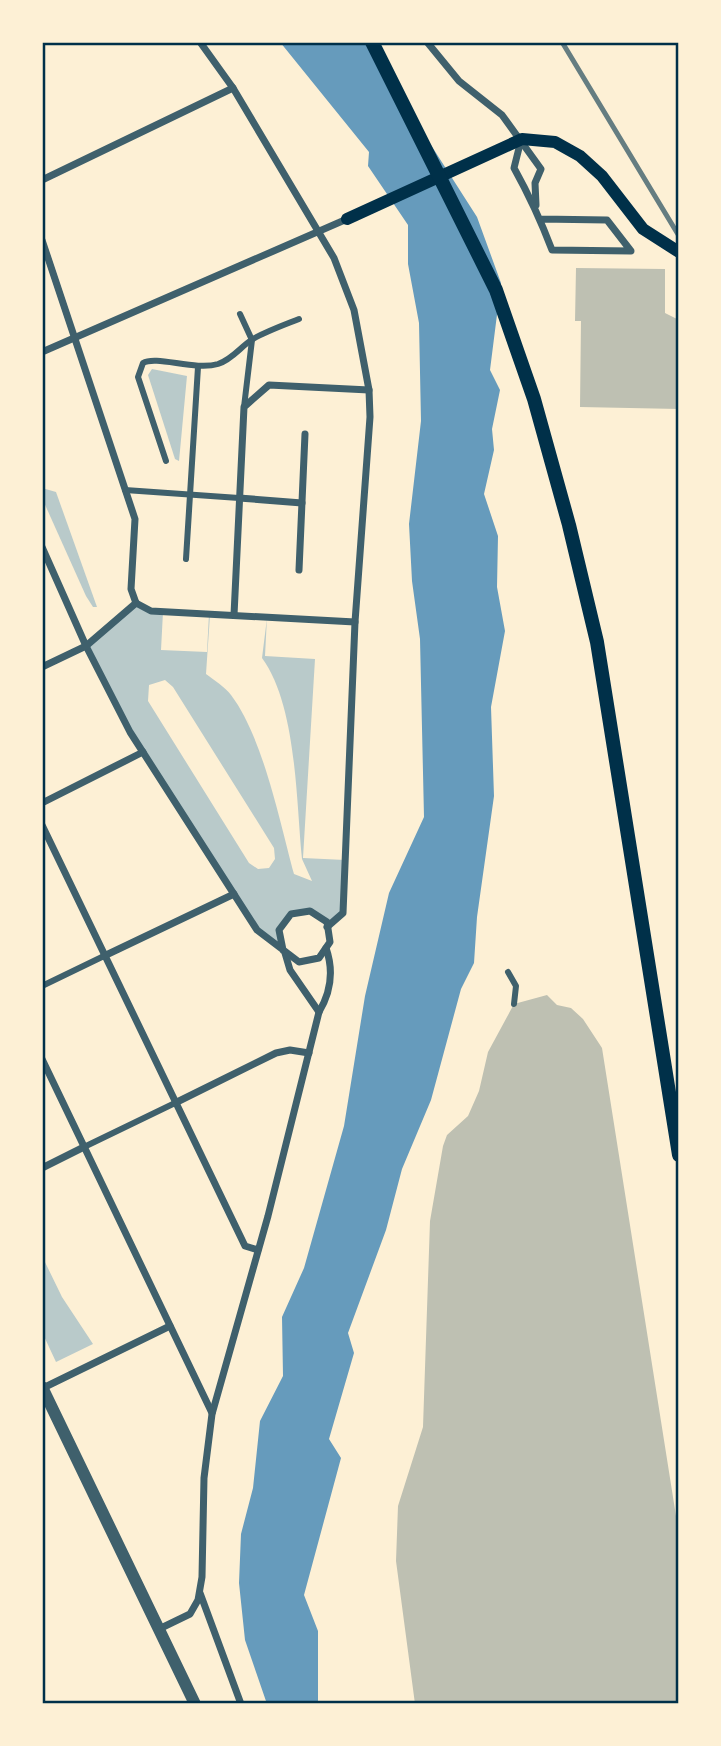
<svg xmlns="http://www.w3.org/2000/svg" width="721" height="1746" viewBox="0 0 721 1746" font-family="'Public Sans',sans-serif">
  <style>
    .green { fill: #b9caca; fill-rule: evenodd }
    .water { fill: #669bbc }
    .building { fill: #bec0b2 }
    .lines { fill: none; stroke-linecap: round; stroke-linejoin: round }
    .pedestrian { stroke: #3f606c; stroke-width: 6 }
    .minor { stroke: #3f606c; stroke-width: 7 }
    .tertiary { stroke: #3f606c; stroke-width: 12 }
    .secondary { stroke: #003049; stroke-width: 12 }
    .primary { stroke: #003049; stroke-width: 14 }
    .rail { stroke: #657d81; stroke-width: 5 }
    .neatline { fill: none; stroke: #003049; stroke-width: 2.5 }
  </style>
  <rect width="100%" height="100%" fill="#fdf0d5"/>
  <g class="green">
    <path d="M 152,369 L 187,376 L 179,461 L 175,459 L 148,375 Z"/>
    <path d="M 42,488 L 56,492 L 97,607 L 93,607 L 86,596 L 42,498 Z"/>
    <path d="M 136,603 L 163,612 L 161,650 L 207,652 L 209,614 L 267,617 L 265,656 L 315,659 L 303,858 L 345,860 L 343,913 L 327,927 L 310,911 L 291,914 L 279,930 L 283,950 L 257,930 L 130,732 L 86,646 ZM 210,615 L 267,618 L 262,658 C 297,706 296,801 302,859 L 312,881 L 294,874 C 280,823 263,737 231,695 C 225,687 214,680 206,674 ZM 165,680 L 173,687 L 274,848 L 275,859 L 269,868 L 258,869 L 249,863 L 148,701 L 149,685 Z"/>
    <path d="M 43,1258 L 62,1297 L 93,1344 L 56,1362 L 42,1332 Z"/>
  </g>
  <path class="water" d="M 280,42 L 365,42 L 477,217 L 501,283 L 490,370 L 500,390 L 492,429 L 494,450 L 484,494 L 498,536 L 497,587 L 505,631 L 491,707 L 494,796 L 477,917 L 474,963 L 461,989 L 431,1100 L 402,1169 L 386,1230 L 348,1333 L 354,1353 L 329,1439 L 341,1458 L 304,1595 L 318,1631 L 318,1704 L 267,1704 L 245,1640 L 239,1583 L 241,1534 L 253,1488 L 260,1421 L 283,1376 L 282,1317 L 304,1268 L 344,1126 L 365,996 L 389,893 L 424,817 L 420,639 L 412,581 L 409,524 L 421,421 L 419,323 L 408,264 L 408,225 L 368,166 L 369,152 Z"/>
  <g class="building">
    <path d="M 576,268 L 665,269 L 665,313 L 679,320 L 679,409 L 580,407 L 581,321 L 575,321 Z"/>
    <path d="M 547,995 L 557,1005 L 571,1008 L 583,1019 L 602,1048 L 679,1535 L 679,1704 L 415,1704 L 396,1561 L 398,1506 L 423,1427 L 430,1221 L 443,1146 L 447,1135 L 468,1116 L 479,1091 L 488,1052 L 514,1004 Z"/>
  </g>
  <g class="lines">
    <g class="pedestrian">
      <path d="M 240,314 L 252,340 L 244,407"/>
      <path d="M 166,461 L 138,377 L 143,363 C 156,355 195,371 218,364 C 233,359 241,346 253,339 C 267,331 284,325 299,319"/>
      <path d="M 125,490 L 239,498"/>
      <path d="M 186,559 L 198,367"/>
      <path d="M 508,972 L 516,986 L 514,1004"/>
      <path d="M 42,986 L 104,956"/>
      <path d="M 84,1147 L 175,1103"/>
    </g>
    <g class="minor">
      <path d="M 200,42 L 233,88 L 334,258 L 354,310 L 369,390 L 370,417 L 355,622 L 343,913 L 327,927"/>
      <path d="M 427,42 L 459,81 L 502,115 L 541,169 L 535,183 L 536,205"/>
      <path d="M 521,140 L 514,168 C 529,195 541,221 552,250 L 631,251 L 607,220 L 540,219"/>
      <path d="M 42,180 L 233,88"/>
      <path d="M 42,240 L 135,519 L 131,589 L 136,603"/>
      <path d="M 42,352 L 347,219"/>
      <path d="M 239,498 L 302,503"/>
      <path d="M 42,547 L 86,646 L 130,732 L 257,930 L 299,962 L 319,958 L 330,942 L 327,922 L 310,911 L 291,914 L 279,930 L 283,950"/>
      <path d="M 299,570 L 305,434"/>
      <path d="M 136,603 L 151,611 L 355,622"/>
      <path d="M 234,615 L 244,407 L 269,385 L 369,390"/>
      <path d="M 42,667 L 86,646 L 136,603"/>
      <path d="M 42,803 L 143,752"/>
      <path d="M 42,825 L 245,1246 L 258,1250"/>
      <path d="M 285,953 L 290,970 L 319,1012"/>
      <path d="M 104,956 L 234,894"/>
      <path d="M 42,1059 L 212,1413"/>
      <path d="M 175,1103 L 276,1053 L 290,1050 L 309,1053"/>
      <path d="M 42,1168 L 84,1147"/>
      <path d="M 43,1388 L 170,1326"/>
      <path d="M 200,1593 L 241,1704"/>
      <path d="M 159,1629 L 190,1614 L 198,1600 L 202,1577 L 204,1478 L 212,1414 L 268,1216 L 319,1012 C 331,992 334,971 326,948"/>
    </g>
    <path class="tertiary" d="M 42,1387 L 195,1704"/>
    <path class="secondary" d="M 347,219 L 522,139 L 555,142 L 580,156 L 602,176 L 643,229 L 679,252"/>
    <path class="primary" d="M 372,42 L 496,290 L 534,399 L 569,525 L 597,642 L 679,1155"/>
    <path class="rail" d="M 562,42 L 679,236"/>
  </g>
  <rect width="721" height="1746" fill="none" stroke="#fdf0d5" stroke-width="88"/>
  <rect x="44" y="44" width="633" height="1658" class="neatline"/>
</svg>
